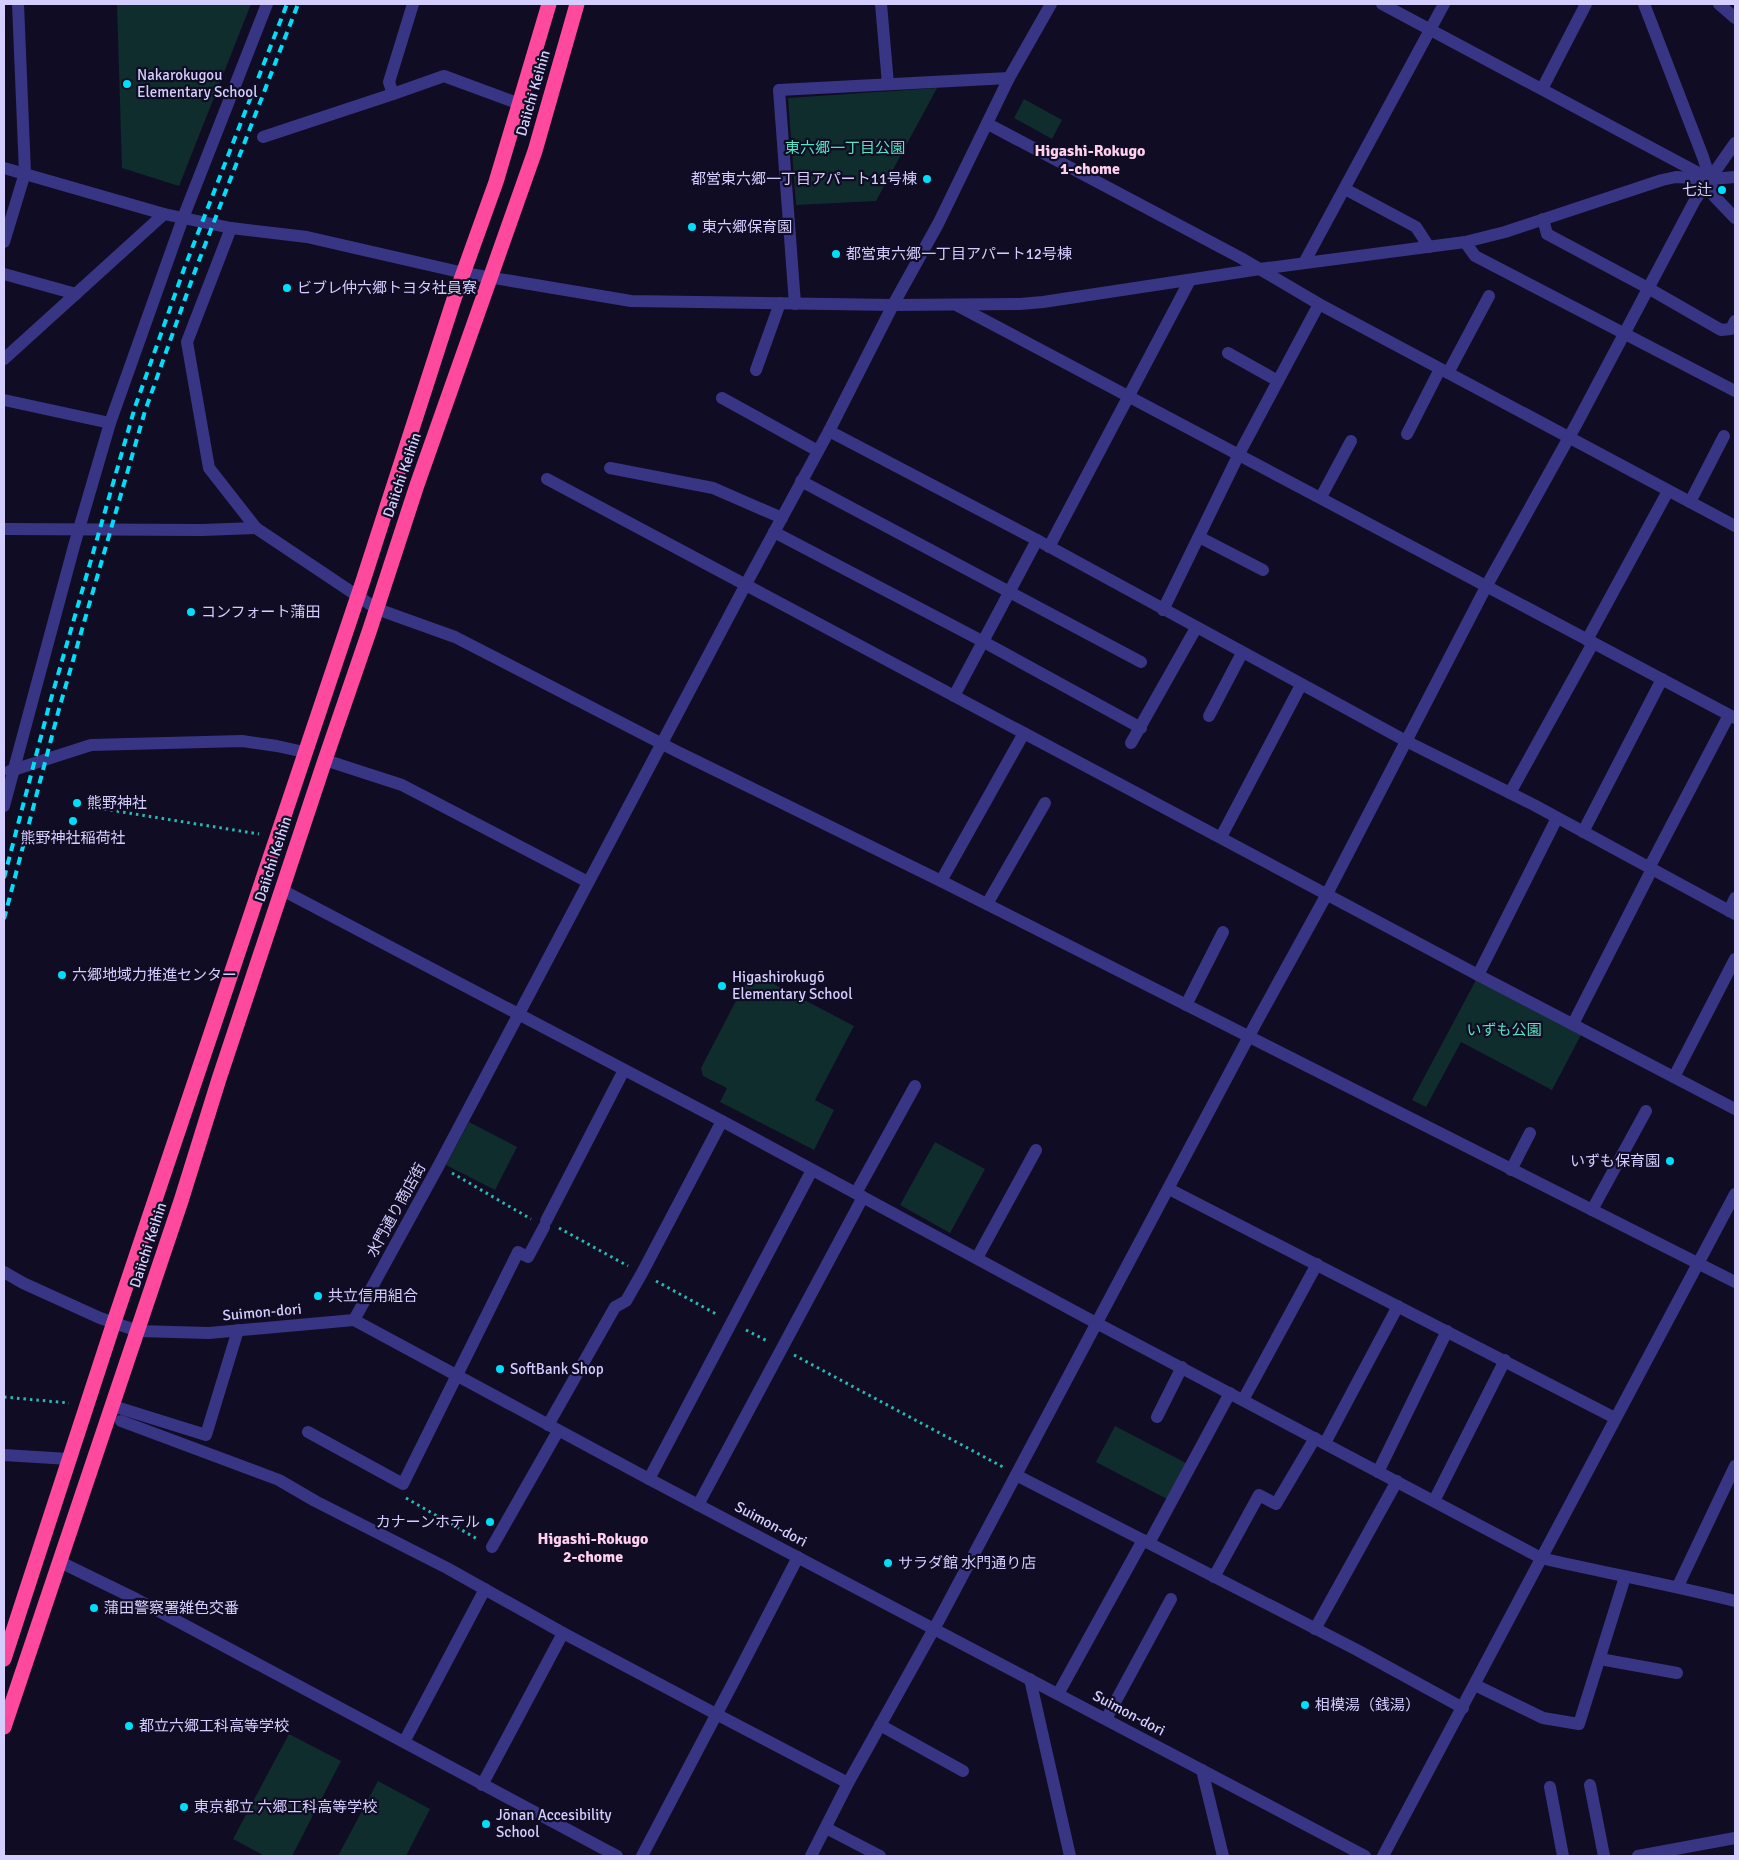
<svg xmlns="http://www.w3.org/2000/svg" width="1739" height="1860" viewBox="0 0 1739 1860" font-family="Signika,'Noto Sans JP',sans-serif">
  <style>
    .green { fill: #0f2d2c }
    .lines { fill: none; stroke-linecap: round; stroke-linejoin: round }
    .path { stroke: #27bab2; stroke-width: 3; stroke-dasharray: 2.5 4; stroke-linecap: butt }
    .minor { stroke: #383584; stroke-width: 12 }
    .highway { stroke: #ff499f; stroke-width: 15 }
    .rail { stroke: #00dff9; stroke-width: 4; stroke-dasharray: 8 6; stroke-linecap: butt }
    .poi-dot { fill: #00dff9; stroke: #100c23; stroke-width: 2 }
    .labels { text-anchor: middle; stroke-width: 4.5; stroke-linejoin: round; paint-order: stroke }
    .poi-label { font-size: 15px; fill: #d4ceff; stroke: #100c23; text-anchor: start }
    .street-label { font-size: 15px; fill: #d4ceff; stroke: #100c23 }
    .park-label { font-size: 15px; fill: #54e5c2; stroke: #100c23 }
    .neighbourhood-label { font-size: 16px; font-weight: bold; fill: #ffd0ee; stroke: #100c23 }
  </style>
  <rect width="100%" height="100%" fill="#100c23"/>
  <g class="green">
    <path d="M 117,4 L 251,4 L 179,186 L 122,168 Z"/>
    <path d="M 937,88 L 876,201 L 796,205 L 788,98 Z"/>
    <path d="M 1024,99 L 1062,120 L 1052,139 L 1014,118 Z"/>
    <path d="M 751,972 L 854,1026 L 815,1100 L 834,1110 L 814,1150 L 720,1102 L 727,1088 L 703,1076 L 701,1068 Z"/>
    <path d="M 1476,980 L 1581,1035 L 1552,1090 L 1461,1042 L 1426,1107 L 1412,1100 Z"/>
    <path d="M 469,1122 L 517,1147 L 495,1190 L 446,1165 Z"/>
    <path d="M 935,1142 L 985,1169 L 950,1233 L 900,1205 Z"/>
    <path d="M 1115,1426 L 1186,1463 L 1167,1499 L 1096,1462 Z"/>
    <path d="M 289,1734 L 341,1761 L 292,1856 L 265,1856 L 233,1839 Z"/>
    <path d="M 378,1781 L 430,1809 L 406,1856 L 338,1856 Z"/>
  </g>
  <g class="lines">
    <g class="path">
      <path d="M 91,807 L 259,834"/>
      <path d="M 452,1173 L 531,1219"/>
      <path d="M 559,1228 L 628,1266"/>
      <path d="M 656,1281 L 718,1315"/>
      <path d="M 746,1330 L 769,1342"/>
      <path d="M 794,1355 L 1003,1467"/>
      <path d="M 4,1397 L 69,1403"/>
      <path d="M 406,1498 L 479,1540"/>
    </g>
    <g class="minor">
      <path d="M 413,4 L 389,82 L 393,94 L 444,76 L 520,104"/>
      <path d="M 881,4 L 888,84"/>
      <path d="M 1382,4 L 1706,177"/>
      <path d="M 1644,4 L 1703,157 L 1710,179 L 1714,196 L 1735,218"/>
      <path d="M 1719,4 L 1735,18"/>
      <path d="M 1542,89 L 1586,4"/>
      <path d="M 988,124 L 1241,258 L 1319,304 L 1735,526"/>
      <path d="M 263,137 L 393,94"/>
      <path d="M 4,168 L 164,214 L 231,228 L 307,237 L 464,273 L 631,301 L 893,305 L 1020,304 L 1043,302 L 1260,269 L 1465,242 L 1505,232 L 1662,180 L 1676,177 L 1710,179 L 1735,177"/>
      <path d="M 1345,189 L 1416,227 L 1429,247"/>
      <path d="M 1543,219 L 1547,234 L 1648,288 L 1721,330 L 1731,329 L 1735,321"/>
      <path d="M 231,228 L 187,342 L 209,468 L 256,528 L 377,609 L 455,637 L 676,751 L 941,881 L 1735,1282"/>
      <path d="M 4,242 L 25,173 L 18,4"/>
      <path d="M 1465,242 L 1475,256 L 1735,391"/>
      <path d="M 1304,263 L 1444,4"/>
      <path d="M 4,274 L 76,294"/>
      <path d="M 795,304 L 779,90 L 1009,78"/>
      <path d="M 958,306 L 1735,718"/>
      <path d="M 1228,353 L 1278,381"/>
      <path d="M 4,359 L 164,214"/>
      <path d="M 756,370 L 780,303"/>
      <path d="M 1448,373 L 1489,296"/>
      <path d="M 722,398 L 818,451"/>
      <path d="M 4,400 L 110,423"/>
      <path d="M 829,431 L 1037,540 L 1406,741 L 1534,805 L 1735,914"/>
      <path d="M 1407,434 L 1440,369"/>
      <path d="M 610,468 L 713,488 L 782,518"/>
      <path d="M 547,479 L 1478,975 L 1735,1109"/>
      <path d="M 801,481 L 1141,662"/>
      <path d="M 1321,497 L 1351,441"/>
      <path d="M 1690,502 L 1724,436"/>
      <path d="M 4,529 L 202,530 L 256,528"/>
      <path d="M 774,532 L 982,641 L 1141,728"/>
      <path d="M 1199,537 L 1263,570"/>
      <path d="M 1049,547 L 1190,280"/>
      <path d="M 1163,610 L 1239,454 L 1319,304"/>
      <path d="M 1587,640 L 1668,491"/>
      <path d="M 954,696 L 1037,540"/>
      <path d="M 1209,716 L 1242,653"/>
      <path d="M 1131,743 L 1196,628"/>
      <path d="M 325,760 L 402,785 L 588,882"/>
      <path d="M 10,771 L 91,745 L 242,741 L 277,746 L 304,752"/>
      <path d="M 1510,793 L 1593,643"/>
      <path d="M 4,806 L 74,546 L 110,423 L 183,218 L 267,4"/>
      <path d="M 1583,832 L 1662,679"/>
      <path d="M 1221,837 L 1301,685"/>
      <path d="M 1649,868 L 1729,715"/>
      <path d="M 941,881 L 1024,733"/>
      <path d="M 282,890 L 722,1121 L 1085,1317 L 1541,1558 C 1606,1573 1671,1585 1735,1601"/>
      <path d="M 987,904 L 1045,803"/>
      <path d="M 1729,911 L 1735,898"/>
      <path d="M 1478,975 L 1557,818"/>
      <path d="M 1186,1005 L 1223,932"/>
      <path d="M 1573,1024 L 1652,869"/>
      <path d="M 1674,1077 L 1735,959"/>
      <path d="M 1511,1170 L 1530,1133"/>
      <path d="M 1169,1189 L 1615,1418"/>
      <path d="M 856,1193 L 915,1086"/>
      <path d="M 1592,1210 L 1646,1111"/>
      <path d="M 546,1221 L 624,1070"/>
      <path d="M 977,1258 L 1036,1150"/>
      <path d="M 4,1272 L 23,1283 L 100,1318 L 138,1331 L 209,1333 L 354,1320 L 649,1479 L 1365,1856"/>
      <path d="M 354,1320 L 439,1165 L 746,584 L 829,431 L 893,305 L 938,224 L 1009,78 L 1051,4"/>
      <path d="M 1243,1400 L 1317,1264"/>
      <path d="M 113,1406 L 206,1435 L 238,1330"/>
      <path d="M 1157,1417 L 1182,1367"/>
      <path d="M 121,1421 L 279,1480 L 315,1501 L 447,1568 L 563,1633 L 716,1714 L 848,1783"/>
      <path d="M 548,1425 L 615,1307 L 626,1301 L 642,1273 L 722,1121"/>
      <path d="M 308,1432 L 403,1484 L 518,1252 L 528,1257 L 544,1227"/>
      <path d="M 1325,1443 L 1398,1306"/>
      <path d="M 4,1455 L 69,1459"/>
      <path d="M 1378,1472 L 1447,1331"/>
      <path d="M 1016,1475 L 1357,1650 L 1463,1708"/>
      <path d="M 649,1479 L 812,1170"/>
      <path d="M 1434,1501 L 1505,1360"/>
      <path d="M 698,1505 L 863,1197"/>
      <path d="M 1149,1543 L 1230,1393"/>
      <path d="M 492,1547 L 558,1431"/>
      <path d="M 60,1562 L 136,1599 L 617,1856"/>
      <path d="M 1214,1577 L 1259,1495 L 1276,1504 L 1315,1438"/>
      <path d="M 1678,1586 L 1735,1466"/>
      <path d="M 1315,1629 L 1397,1481"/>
      <path d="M 1600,1659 L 1677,1673"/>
      <path d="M 1030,1679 L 1070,1856"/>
      <path d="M 1475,1685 L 1543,1718 L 1579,1724 L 1625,1577"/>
      <path d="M 1058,1694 L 1143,1540"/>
      <path d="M 1106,1719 L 1171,1599"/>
      <path d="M 880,1725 L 963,1771"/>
      <path d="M 404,1742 L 485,1589"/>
      <path d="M 1202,1770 L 1223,1856"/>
      <path d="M 482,1785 L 563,1633"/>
      <path d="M 1590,1785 L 1604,1856"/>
      <path d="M 1550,1787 L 1563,1856"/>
      <path d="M 826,1828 L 880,1856"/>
      <path d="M 642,1856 L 735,1679 L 798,1557"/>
      <path d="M 811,1856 L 848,1783 L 940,1618 L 1256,1023 L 1327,894 L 1487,585 L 1577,423 L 1695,200 L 1735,143"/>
      <path d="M 1383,1856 L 1735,1194"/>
      <path d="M 1638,1856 L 1735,1838"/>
    </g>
    <g class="highway">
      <path d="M 4,1659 L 114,1322 L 363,581 L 454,299 L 496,182 L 549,4"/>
      <path d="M 4,1727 L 181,1201 L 219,1079 L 325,760 L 370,629 L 417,485 L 535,151 L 577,4"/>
    </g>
    <g class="rail">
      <path d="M 4,878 L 49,706 L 135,407 L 184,269 L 287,4"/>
      <path d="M 4,919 L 59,709 L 145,411 L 195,271 L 298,4"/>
    </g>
  </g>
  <g class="poi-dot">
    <circle cx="127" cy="84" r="5"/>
    <circle cx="927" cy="179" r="5"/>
    <circle cx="1722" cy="190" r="5"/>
    <circle cx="692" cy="227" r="5"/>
    <circle cx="836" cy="254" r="5"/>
    <circle cx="287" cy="288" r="5"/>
    <circle cx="191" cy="612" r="5"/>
    <circle cx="77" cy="803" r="5"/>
    <circle cx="73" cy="821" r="5"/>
    <circle cx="62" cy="975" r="5"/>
    <circle cx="722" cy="986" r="5"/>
    <circle cx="1670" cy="1161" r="5"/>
    <circle cx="318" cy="1296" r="5"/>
    <circle cx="500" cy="1369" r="5"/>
    <circle cx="490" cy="1522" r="5"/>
    <circle cx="888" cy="1563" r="5"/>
    <circle cx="94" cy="1608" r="5"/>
    <circle cx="1305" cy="1705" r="5"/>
    <circle cx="129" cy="1726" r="5"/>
    <circle cx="184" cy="1807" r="5"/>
    <circle cx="486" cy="1824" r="5"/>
  </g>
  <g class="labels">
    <g class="poi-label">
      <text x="137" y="80">Nakarokugou<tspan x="137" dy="17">Elementary School</tspan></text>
      <text x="917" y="184" text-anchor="end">都営東六郷一丁目アパート11号棟</text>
      <text x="1712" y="195" text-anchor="end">七辻</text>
      <text x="702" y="232">東六郷保育園</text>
      <text x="846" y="259">都営東六郷一丁目アパート12号棟</text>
      <text x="297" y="293">ビブレ仲六郷トヨタ社員寮</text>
      <text x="201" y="617">コンフォート蒲田</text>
      <text x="87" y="808">熊野神社</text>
      <text x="73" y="843" text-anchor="middle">熊野神社稲荷社</text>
      <text x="72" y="980">六郷地域力推進センター</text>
      <text x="732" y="982">Higashirokugō<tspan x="732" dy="17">Elementary School</tspan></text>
      <text x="1660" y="1166" text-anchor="end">いずも保育園</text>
      <text x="328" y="1301">共立信用組合</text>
      <text x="510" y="1374">SoftBank Shop</text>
      <text x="480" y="1527" text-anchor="end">カナーンホテル</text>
      <text x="898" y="1568">サラダ館 水門通り店</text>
      <text x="104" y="1613">蒲田警察署雑色交番</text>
      <text x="1315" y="1710">相模湯（銭湯）</text>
      <text x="139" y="1731">都立六郷工科高等学校</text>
      <text x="194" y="1812">東京都立 六郷工科高等学校</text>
      <text x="496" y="1820">Jōnan Accesibility<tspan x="496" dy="17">School</tspan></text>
    </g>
    <g class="street-label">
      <text transform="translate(533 93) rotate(-74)" y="5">Daiichi Keihin</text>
      <text transform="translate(402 475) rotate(-71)" y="5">Daiichi Keihin</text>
      <text transform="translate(273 859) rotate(-72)" y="5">Daiichi Keihin</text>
      <text transform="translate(396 1210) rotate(-61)" y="5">水門通り商店街</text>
      <text transform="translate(148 1245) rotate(-72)" y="5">Daiichi Keihin</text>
      <text transform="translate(262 1312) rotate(-5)" y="5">Suimon-dori</text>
      <text transform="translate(771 1524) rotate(28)" y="5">Suimon-dori</text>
      <text transform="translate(1129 1713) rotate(28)" y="5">Suimon-dori</text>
    </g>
    <g class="park-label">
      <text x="845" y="153">東六郷一丁目公園</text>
      <text x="1504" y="1035">いずも公園</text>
    </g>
    <g class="neighbourhood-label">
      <text x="1090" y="156">Higashi-Rokugo<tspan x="1090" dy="18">1-chome</tspan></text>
      <text x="593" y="1544">Higashi-Rokugo<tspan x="593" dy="18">2-chome</tspan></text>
    </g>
  </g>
  <rect width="1739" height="1860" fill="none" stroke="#d4ceff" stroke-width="10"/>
</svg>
